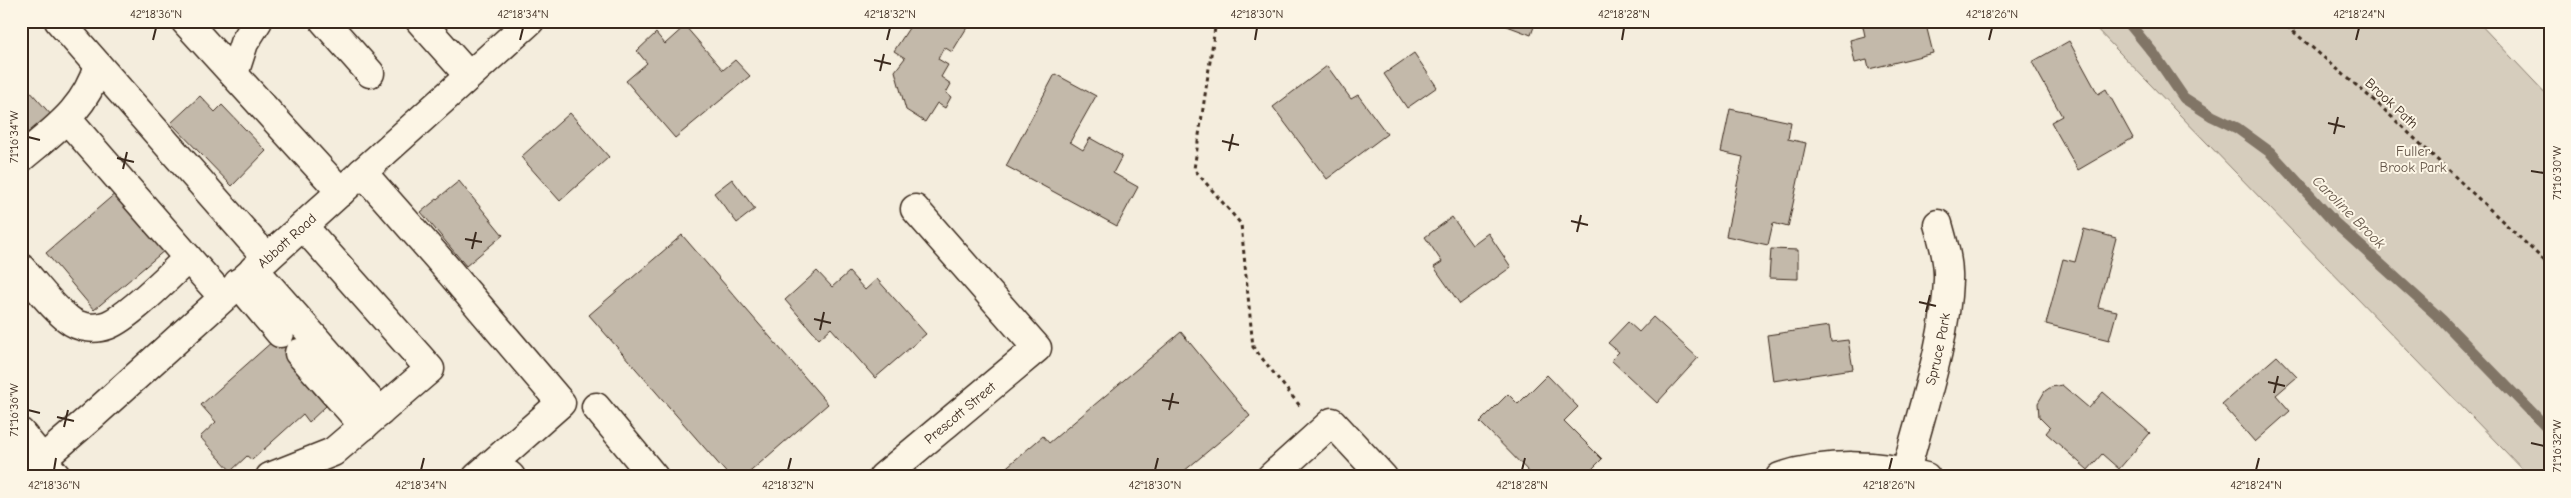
<svg xmlns="http://www.w3.org/2000/svg" width="2571" height="498" viewBox="0 0 2571 498" font-family="'Comic Neue',sans-serif">
  <style>
    .green { fill: #d6cdbd; stroke: #887c6e }
    .lines { fill: none; stroke-linecap: round; stroke-linejoin: round }
    .stream { stroke: #817466; stroke-width: 11 }
    .building { fill: #c3b9aa; stroke: #3b2a1e }
    .minor-casing { stroke: #3b2a1e; stroke-width: 31 }
    .major-casing { stroke: #3b2a1e; stroke-width: 31 }
    .path { stroke: #3b2a1e; stroke-width: 3; stroke-dasharray: 4 4; stroke-linecap: butt }
    .minor { stroke: #fcf5e5; stroke-width: 28 }
    .major { stroke: #fcf5e5; stroke-width: 28 }
    .ticks { fill: none; stroke: #3b2a1e; stroke-width: 2 }
    .labels { text-anchor: middle; stroke-width: 4; stroke-linejoin: round; paint-order: stroke }
    .street-label { font-size: 14px; fill: #3b2a1e; stroke: #fcf5e5 }
    .park-label { font-size: 14px; fill: #625346; stroke: #fcf5e5 }
    .water-label { font-size: 15px; font-style: italic; fill: #645548; stroke: #fcf5e5 }
    .neatline { fill: none; stroke: #3b2a1e; stroke-width: 2 }
    .ticks-label { font-size: 12px; text-anchor: middle; fill: #3b2a1e }
  </style>
  <rect width="100%" height="100%" fill="#f4eddd"/>
  <filter id="ink" filterUnits="userSpaceOnUse"><feTurbulence type="fractalNoise" baseFrequency=".02" numOctaves="2"/><feDisplacementMap in="SourceGraphic" scale="10" xChannelSelector="R" yChannelSelector="G"/><feConvolveMatrix kernelMatrix="1 2 1 2 8 2 1 2 1" color-interpolation-filters="sRGB"/></filter>
  <g filter="url(#ink)">
    <path class="green" d="M 2089,21 L 2477,21 L 2550,98 L 2550,477 L 2530,477 Z"/>
    <g class="lines">
      <path class="stream" d="M 2127,21 L 2154,54 L 2184,98 L 2212,116 L 2237,128 L 2270,152 L 2334,222 L 2442,320 L 2550,431"/>
    </g>
    <g class="building">
      <path d="M 900,21 L 971,21 L 952,52 L 944,47 L 938,59 L 948,65 L 941,77 L 951,84 L 946,93 L 951,97 L 945,108 L 937,103 L 925,122 L 906,110 L 895,71 L 905,58 L 894,51 L 909,28 Z"/>
      <path d="M 1494,21 L 1536,21 L 1531,35 Z"/>
      <path d="M 1925,21 L 1933,53 L 1869,69 L 1867,60 L 1855,63 L 1850,40 L 1865,36 L 1862,22 Z"/>
      <path d="M 685,26 L 723,70 L 735,60 L 750,76 L 675,138 L 626,81 L 647,63 L 637,51 L 656,33 L 665,44 Z"/>
      <path d="M 2069,41 L 2098,94 L 2106,89 L 2133,138 L 2078,170 L 2051,122 L 2062,116 L 2032,62 Z"/>
      <path d="M 1414,53 L 1437,87 L 1407,108 L 1384,74 Z"/>
      <path d="M 1327,66 L 1351,99 L 1358,95 L 1387,134 L 1327,179 L 1273,107 Z"/>
      <path d="M 1055,74 L 1096,96 L 1070,142 L 1083,150 L 1090,138 L 1122,156 L 1113,173 L 1138,187 L 1117,226 L 1006,166 Z"/>
      <path d="M 21,81 L 53,117 L 21,145 Z"/>
      <path d="M 200,96 L 215,112 L 222,105 L 266,151 L 232,186 L 171,123 Z"/>
      <path d="M 1730,109 L 1791,122 L 1788,139 L 1806,143 L 1788,227 L 1773,223 L 1768,245 L 1726,236 L 1743,157 L 1721,152 Z"/>
      <path d="M 570,113 L 609,157 L 560,201 L 521,157 Z"/>
      <path d="M 732,179 L 755,209 L 737,223 L 714,193 Z"/>
      <path d="M 459,181 L 503,235 L 466,266 L 421,212 Z"/>
      <path d="M 117,192 L 165,250 L 94,310 L 46,253 Z"/>
      <path d="M 1452,217 L 1472,245 L 1488,233 L 1511,267 L 1460,304 L 1434,267 L 1442,262 L 1425,237 Z"/>
      <path d="M 2084,229 L 2116,238 L 2098,307 L 2117,311 L 2109,340 L 2046,324 L 2063,259 L 2075,262 Z"/>
      <path d="M 682,235 L 828,404 L 744,477 L 730,477 L 589,315 Z"/>
      <path d="M 1771,249 L 1798,250 L 1798,279 L 1769,278 Z"/>
      <path d="M 817,271 L 832,287 L 849,272 L 865,290 L 877,279 L 926,334 L 875,378 L 831,328 L 819,339 L 785,300 Z"/>
      <path d="M 1653,317 L 1698,358 L 1657,403 L 1611,360 L 1619,352 L 1608,343 L 1628,322 L 1639,332 Z"/>
      <path d="M 292,324 L 310,343 L 317,386 L 312,390 L 326,406 L 309,422 L 303,414 L 252,460 L 247,456 L 231,471 L 200,437 L 216,422 L 201,405 Z"/>
      <path d="M 1829,326 L 1831,342 L 1848,340 L 1853,369 L 1773,381 L 1767,335 Z"/>
      <path d="M 1181,332 L 1250,416 L 1177,477 L 995,477 L 1043,436 L 1049,443 Z"/>
      <path d="M 2277,356 L 2297,377 L 2276,395 L 2290,411 L 2255,442 L 2222,404 Z"/>
      <path d="M 1547,375 L 1578,407 L 1564,421 L 1602,459 L 1584,477 L 1534,477 L 1480,422 L 1508,394 L 1518,404 Z"/>
      <path d="M 2062,385 L 2089,408 L 2103,392 L 2150,433 L 2119,469 L 2102,454 L 2088,470 L 2046,433 L 2050,428 L 2039,417 L 2038,403 L 2045,391 L 2051,387 Z"/>
    </g>
    <g class="lines">
      <defs>
        <g id="minor">
          <path d="M 59,21 L 267,258"/>
          <path d="M 185,21 L 341,192"/>
          <path d="M 324,21 L 370,73"/>
          <path d="M 420,21 L 469,76"/>
          <path d="M 234,74 L 244,43 L 258,21"/>
          <path d="M 67,119 L 188,258"/>
          <path d="M 21,158 C 54,130 85,110 98,66"/>
          <path d="M 362,172 L 437,257 L 561,403 L 477,477"/>
          <path d="M 21,268 C 36,285 50,305 68,319 C 79,328 95,330 108,325 C 129,317 170,275 188,258 L 223,297"/>
          <path d="M 254,269 L 380,412"/>
          <path d="M 238,283 L 280,333"/>
          <path d="M 299,353 L 364,426"/>
          <path d="M 596,407 L 654,477"/>
          <path id="s1" d="M 1906,471 C 1921,412 1946,341 1948,280 C 1949,261 1943,242 1938,224"/>
          <path d="M 509,475 L 511,477"/>
          <path id="s2" d="M 22,477 L 90,418 L 530,21"/>
          <path d="M 270,477 L 333,452 L 430,369 L 303,226"/>
          <path id="s3" d="M 883,477 L 1037,348 L 915,209"/>
          <path d="M 1271,477 L 1332,422 L 1383,477"/>
          <path d="M 1780,477 C 1826,462 1879,463 1926,477"/>
        </g>
        <path id="major" d="M 21,433 L 57,477"/>
      </defs>
      <use href="#minor" class="minor-casing"/>
      <use href="#major" class="major-casing"/>
      <g class="path">
        <path d="M 1216,21 L 1194,169 L 1241,224 L 1253,347 L 1300,406"/>
        <path d="M 2281,21 L 2377,103 L 2550,266"/>
      </g>
      <use href="#minor" class="minor"/>
      <use href="#major" class="major"/>
    </g>
  </g>
  <path class="ticks" d="M 153,40 L 156,28M 520,40 L 523,28M 887,40 L 890,28M 1255,40 L 1257,28M 1622,40 L 1624,28M 1989,40 L 1992,28M 2356,40 L 2359,28M 874,60 L 891,64M 880,71 L 884,54M 2328,123 L 2345,127M 2334,134 L 2338,117M 28,137 L 40,140M 1222,141 L 1239,145M 1229,151 L 1233,134M 117,158 L 134,162M 123,169 L 127,152M 2531,171 L 2544,173M 1571,221 L 1588,225M 1577,232 L 1581,215M 465,239 L 482,242M 472,249 L 476,232M 1919,302 L 1936,306M 1926,312 L 1930,295M 814,319 L 831,323M 820,330 L 824,312M 2268,382 L 2285,386M 2274,393 L 2278,376M 1162,400 L 1179,403M 28,410 L 40,413M 1169,410 L 1173,393M 57,417 L 74,421M 64,427 L 68,410M 2531,443 L 2544,446M 54,470 L 56,458M 421,470 L 424,458M 788,470 L 791,458M 1155,470 L 1158,458M 1522,470 L 1525,458M 1889,470 L 1892,458M 2256,470 L 2259,458"/>
  <g class="labels">
    <g class="street-label">
      <text transform="translate(2392 103) rotate(43)" y="5">Brook Path</text>
      <text dy="5" stroke="none"><textPath href="#s2" startOffset="355">Abbott Road</textPath></text>
      <text dy="5" stroke="none"><textPath href="#s1" startOffset="126">Spruce Park</textPath></text>
      <text dy="5" stroke="none"><textPath href="#s3" startOffset="100">Prescott Street</textPath></text>
    </g>
    <g class="park-label">
      <text x="2413" y="156">Fuller<tspan x="2413" dy="16">Brook Park</tspan></text>
    </g>
    <g class="water-label">
      <text transform="translate(2349 212) rotate(45)" y="5">Caroline Brook</text>
    </g>
  </g>
  <rect width="2571" height="498" fill="none" stroke="#fcf5e5" stroke-width="55"/>
  <rect x="28" y="28" width="2516" height="442" class="neatline"/>
  <g class="ticks-label">
    <text x="156" y="18">42°18'36"N</text>
    <text x="523" y="18">42°18'34"N</text>
    <text x="890" y="18">42°18'32"N</text>
    <text x="1257" y="18">42°18'30"N</text>
    <text x="1624" y="18">42°18'28"N</text>
    <text x="1992" y="18">42°18'26"N</text>
    <text x="2359" y="18">42°18'24"N</text>
    <text transform="translate(14 137) rotate(-90)" y="4">71°16'34"W</text>
    <text transform="translate(2557 173) rotate(-90)" y="4">71°16'30"W</text>
    <text transform="translate(14 410) rotate(-90)" y="4">71°16'36"W</text>
    <text transform="translate(2557 446) rotate(-90)" y="4">71°16'32"W</text>
    <text x="54" y="489">42°18'36"N</text>
    <text x="421" y="489">42°18'34"N</text>
    <text x="788" y="489">42°18'32"N</text>
    <text x="1155" y="489">42°18'30"N</text>
    <text x="1522" y="489">42°18'28"N</text>
    <text x="1889" y="489">42°18'26"N</text>
    <text x="2256" y="489">42°18'24"N</text>
  </g>
</svg>
